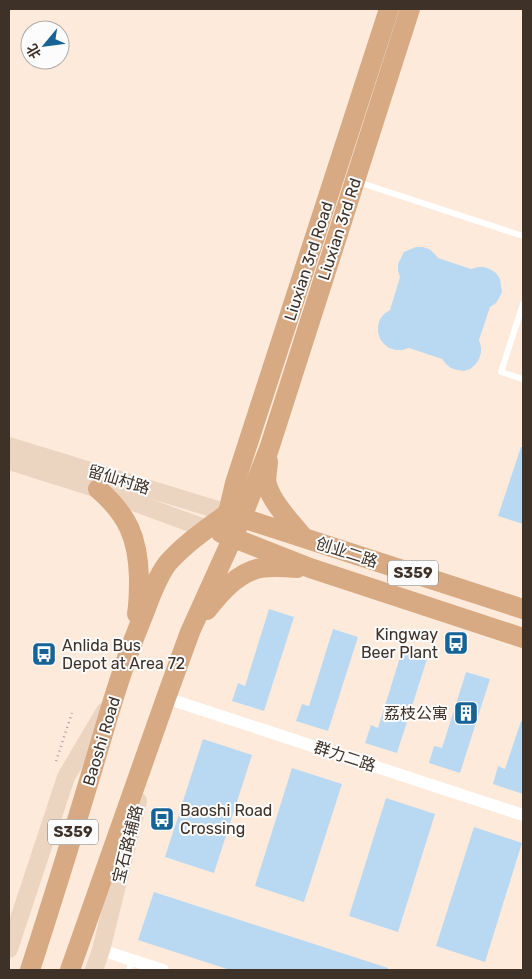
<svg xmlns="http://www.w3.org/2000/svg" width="532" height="979" viewBox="0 0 532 979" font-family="Rubik,'Noto Sans SC',sans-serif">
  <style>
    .building { fill: #b9d9f3 }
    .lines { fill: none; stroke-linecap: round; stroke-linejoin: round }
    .path { stroke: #ad9c8f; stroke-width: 2.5; stroke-dasharray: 1 4; stroke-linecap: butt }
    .lane { stroke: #fff; stroke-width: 6 }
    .street { stroke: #fff; stroke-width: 12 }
    .secondary { stroke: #ebd5c1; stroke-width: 18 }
    .primary { stroke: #d7aa83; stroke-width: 20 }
    .labels { text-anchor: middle; stroke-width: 4; stroke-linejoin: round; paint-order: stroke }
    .shield { fill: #fcfcfc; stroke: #776e67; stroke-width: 1 }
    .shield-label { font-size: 15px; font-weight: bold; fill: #3e3127 }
    .street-label { font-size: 16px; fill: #3e3127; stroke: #fcfcfc }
    .poi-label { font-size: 16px; fill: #3e3127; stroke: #fcfcfc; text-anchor: end }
  </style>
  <rect width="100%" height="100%" fill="#feeadb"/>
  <g class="building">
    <path d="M 416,247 L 423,247 L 429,249 L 434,253 L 438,258 L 471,269 L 478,267 L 484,267 L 490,269 L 496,273 L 500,279 L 502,292 L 499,298 L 496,303 L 490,307 L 479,340 L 481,347 L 481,353 L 479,359 L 475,365 L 470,369 L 464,371 L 457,370 L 451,368 L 446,364 L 442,359 L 409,348 L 402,350 L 396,350 L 389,348 L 384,344 L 380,339 L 378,332 L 378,326 L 380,319 L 384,314 L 390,310 L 400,277 L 398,271 L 398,264 L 404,252 Z"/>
    <path d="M 521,447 L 523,447 L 523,524 L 498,516 Z"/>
    <path d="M 269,609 L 294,617 L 264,711 L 232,701 L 238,683 L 245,686 Z"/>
    <path d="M 333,629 L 358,637 L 328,731 L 296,721 L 302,704 L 309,706 Z"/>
    <path d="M 402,651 L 427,659 L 397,753 L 365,743 L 371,725 L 378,728 Z"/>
    <path d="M 466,672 L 490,679 L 460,773 L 429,763 L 434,746 L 442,748 Z"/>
    <path d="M 521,721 L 523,721 L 523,794 L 493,784 L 498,766 L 505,769 Z"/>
    <path d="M 203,739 L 252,755 L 214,873 L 165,857 Z"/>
    <path d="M 292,768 L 342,784 L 304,902 L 255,886 Z"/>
    <path d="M 386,798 L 435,814 L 398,932 L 349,916 Z"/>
    <path d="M 474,827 L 522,843 L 485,962 L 436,946 Z"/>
    <path d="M 154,892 L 388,968 L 388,970 L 230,970 L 138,940 Z"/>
  </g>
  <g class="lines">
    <path class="path" d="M 56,761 L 72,713"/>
    <g class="lane">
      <path d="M 358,182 L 523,236"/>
      <path d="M 523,304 L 501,372 L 523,379"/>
      <path d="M 129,970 L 132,960"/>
    </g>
    <g class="street">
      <path d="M 166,698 L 523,815"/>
      <path d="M 101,950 L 163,970"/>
    </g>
    <g class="secondary">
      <path d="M 9,446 L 228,513"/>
      <path d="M 9,461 L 98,489 L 207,529"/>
      <path d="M 9,949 L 66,777 L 105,711"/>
      <path d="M 94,970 L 101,950 L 138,801"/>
    </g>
    <g class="primary">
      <path d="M 268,461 C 268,468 265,478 267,485 C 273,504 291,522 303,537"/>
      <path d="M 98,489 C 128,515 138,538 139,578 C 139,590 139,602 137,614"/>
      <path d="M 228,513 L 235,483 L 389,9"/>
      <path d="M 230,514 L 523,609"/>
      <path d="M 221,533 L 310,568 L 523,638"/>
      <path d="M 207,610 C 220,593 238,572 261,568 C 273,566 285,567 297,568"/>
      <path d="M 30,970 C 56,890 81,808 105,727 C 116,689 128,652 143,616 C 150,598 156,579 167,564 C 184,544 207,529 228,513"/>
      <path d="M 70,970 L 166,698 L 190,632 L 242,517 L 269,449 L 410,9"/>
    </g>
  </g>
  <defs>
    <symbol id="bus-square" viewBox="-11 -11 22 22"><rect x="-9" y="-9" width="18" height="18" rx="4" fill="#176396" stroke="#fcfcfc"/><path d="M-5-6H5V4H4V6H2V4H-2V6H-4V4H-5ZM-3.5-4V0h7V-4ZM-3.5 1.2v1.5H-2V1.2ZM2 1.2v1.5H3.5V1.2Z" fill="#fff"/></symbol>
    <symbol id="building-square" viewBox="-11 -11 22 22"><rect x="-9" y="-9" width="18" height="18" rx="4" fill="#176396" stroke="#fcfcfc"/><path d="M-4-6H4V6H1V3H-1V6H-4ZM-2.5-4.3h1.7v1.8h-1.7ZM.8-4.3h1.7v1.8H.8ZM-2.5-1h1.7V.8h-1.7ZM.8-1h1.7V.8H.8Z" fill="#fff"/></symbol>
  </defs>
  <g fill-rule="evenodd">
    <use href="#bus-square" x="442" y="629" width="28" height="28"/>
    <use href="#bus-square" x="30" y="640" width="28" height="28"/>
    <use href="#building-square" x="452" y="699" width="28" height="28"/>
    <use href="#bus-square" x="148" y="805" width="28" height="28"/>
  </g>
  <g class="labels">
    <g class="shield">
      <rect x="388" y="560.5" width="50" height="25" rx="4"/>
      <rect x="48" y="819.5" width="50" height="25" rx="4"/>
    </g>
    <g class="shield-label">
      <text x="413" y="578">S359</text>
      <text x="73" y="837">S359</text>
    </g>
    <g class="street-label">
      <text transform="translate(339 229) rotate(-72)" y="6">Liuxian 3rd Rd</text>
      <text transform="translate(308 261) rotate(-72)" y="6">Liuxian 3rd Road</text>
      <text transform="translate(119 479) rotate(17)" y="6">留仙村路</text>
      <text transform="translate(347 552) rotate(18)" y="6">创业二路</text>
      <text transform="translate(101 741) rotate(-73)" y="6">Baoshi Road</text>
      <text transform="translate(345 756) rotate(18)" y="6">群力二路</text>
      <text transform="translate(127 844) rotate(-76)" y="6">宝石路辅路</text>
    </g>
    <g class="poi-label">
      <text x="438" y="640">Kingway<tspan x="438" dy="18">Beer Plant</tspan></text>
      <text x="62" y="651" text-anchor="start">Anlida Bus<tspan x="62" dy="18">Depot at Area 72</tspan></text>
      <text x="448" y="719">荔枝公寓</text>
      <text x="180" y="816" text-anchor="start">Baoshi Road<tspan x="180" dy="18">Crossing</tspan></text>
    </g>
  </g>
  <rect width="532" height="979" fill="none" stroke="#3e3127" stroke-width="20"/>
  <g transform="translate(45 45) rotate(241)"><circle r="24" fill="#fcfcfc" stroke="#b0aba7"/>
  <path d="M0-4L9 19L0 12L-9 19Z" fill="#176396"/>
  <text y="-8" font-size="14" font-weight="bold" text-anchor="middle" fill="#3e3127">北</text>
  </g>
</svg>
